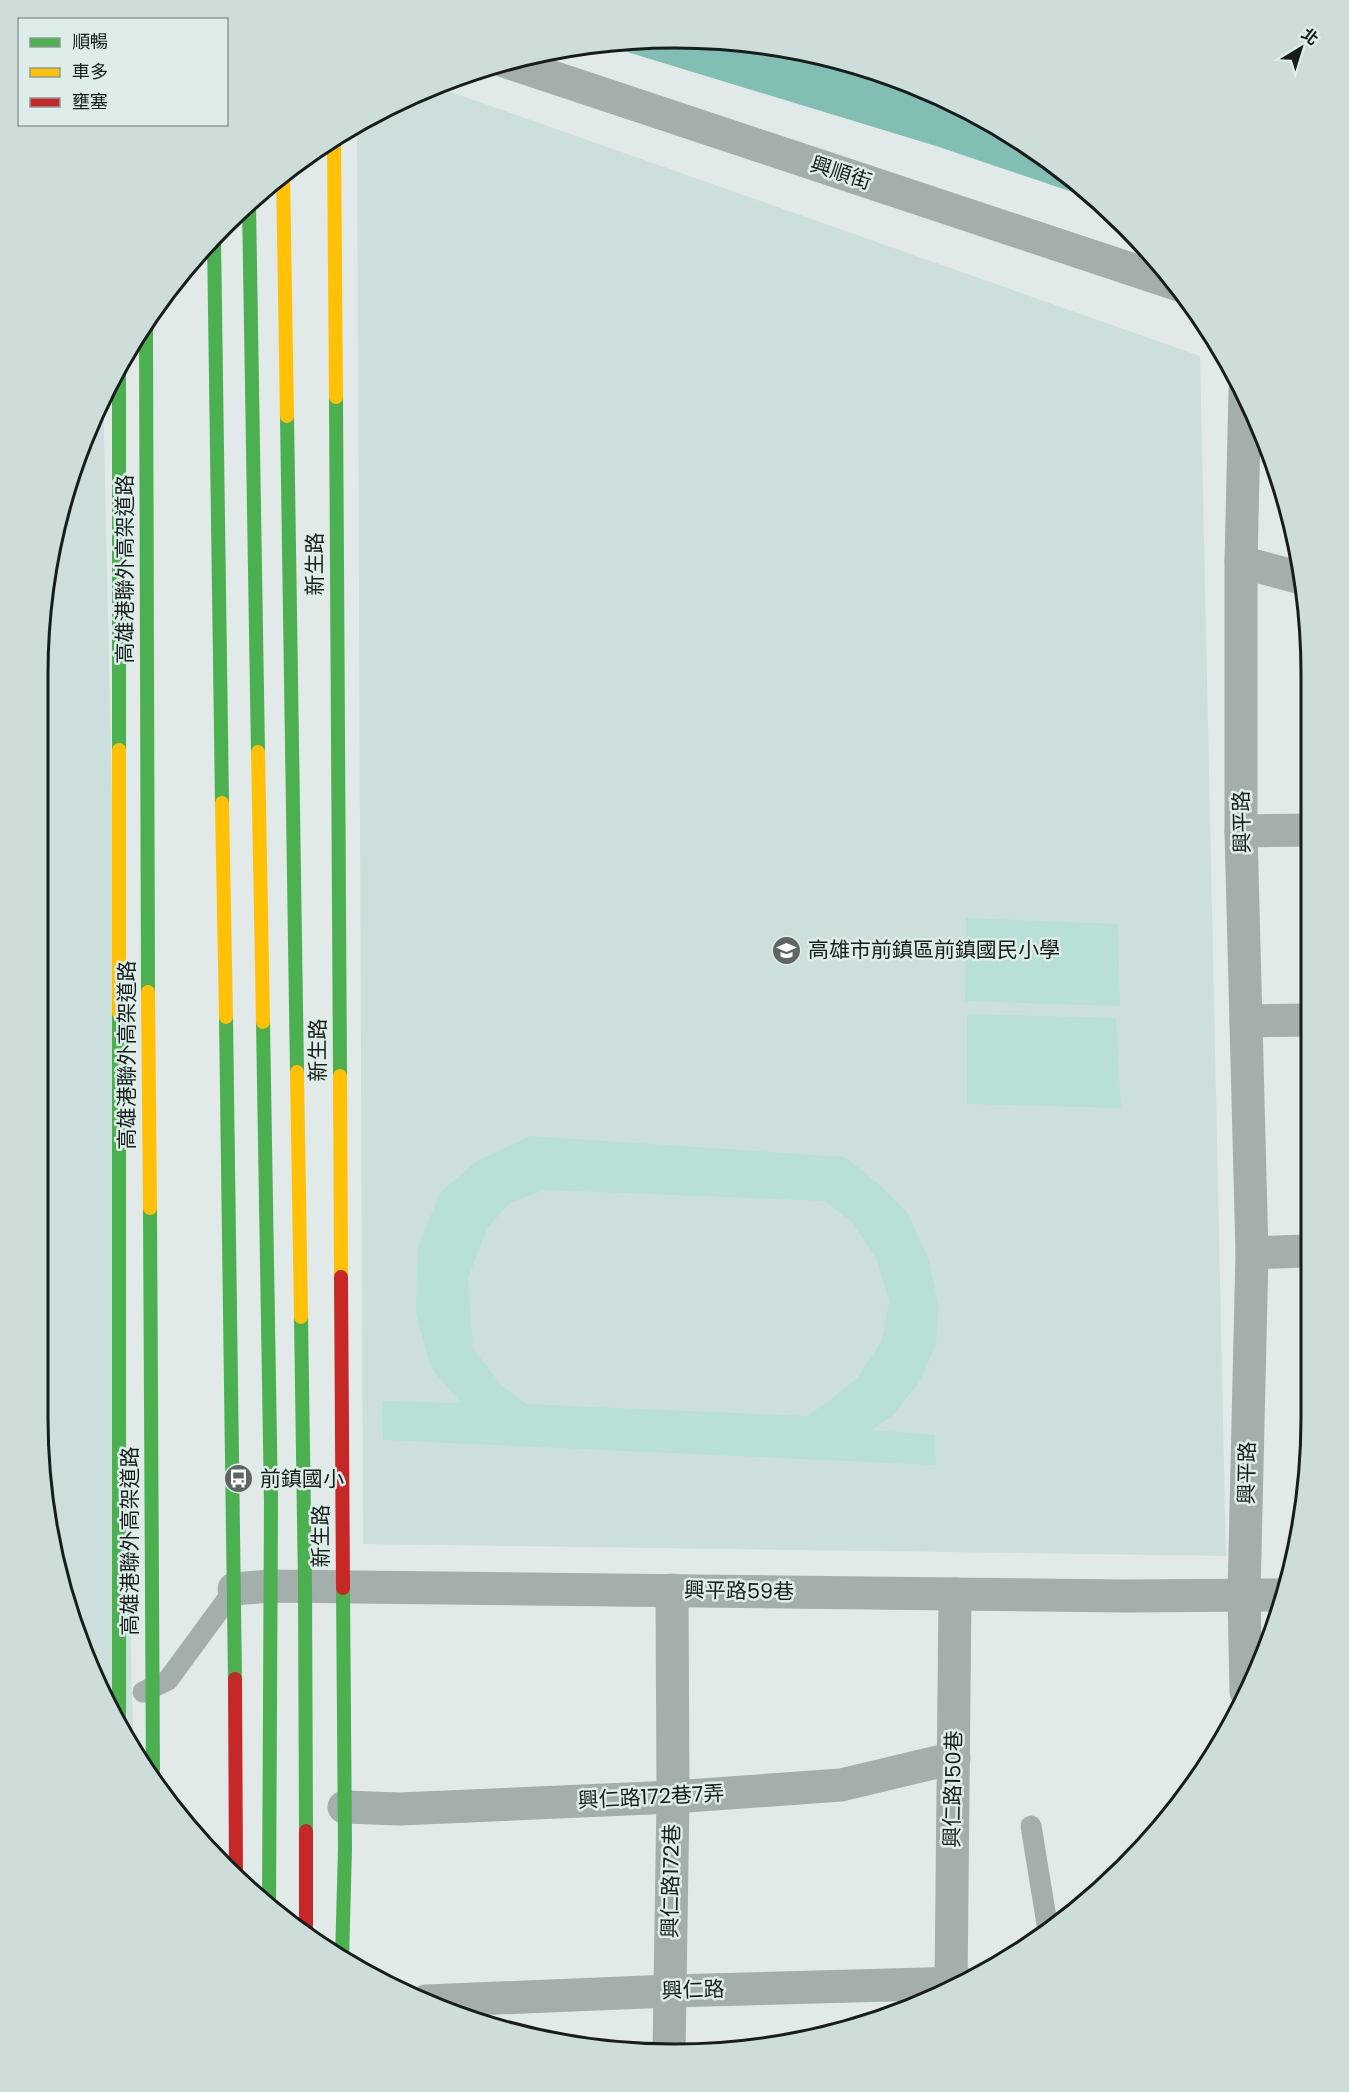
<svg xmlns="http://www.w3.org/2000/svg" width="1349" height="2092" viewBox="0 0 1349 2092" font-family="Poppins,'Noto Sans TC',sans-serif">
  <style>
    .built { fill: #cddfdc }
    .garden { fill: #b8e0d8; fill-rule: evenodd }
    .water { fill: #82beb4 }
    .lines { fill: none; stroke-linecap: round; stroke-linejoin: round }
    .lane { stroke: #a4aeac; stroke-width: 21 }
    .street { stroke: #a4aeac; stroke-width: 33 }
    .fast { stroke: #4caf50; stroke-width: 14 }
    .slow { stroke: #ffc107; stroke-width: 14 }
    .jam { stroke: #c62828; stroke-width: 14 }
    .fast-bridge { stroke: #4caf50; stroke-width: 14 }
    .slow-bridge { stroke: #ffc107; stroke-width: 14 }
    .labels { text-anchor: middle; stroke-width: 5; stroke-linejoin: round; paint-order: stroke }
    .street-label { font-size: 21px; fill: #171d1b; stroke: #ddeeea }
    .poi-label { font-size: 21px; fill: #171d1b; stroke: #ddeeea; text-anchor: start }
    .rim { fill: none; stroke: #171d1b; stroke-width: 3 }
  </style>
  <rect width="100%" height="100%" fill="#e1eae8"/>
  <g class="built">
    <path d="M 437,87 L 1200,356 L 1226,1556 L 363,1544 L 357,125 L 392,103 Z"/>
    <path d="M 103,393 L 132,1697 L 134,1749 L 71,1622 L 43,1501 L 43,591 L 71,470 Z"/>
  </g>
  <g class="garden">
    <path d="M 966,918 L 1118,924 L 1120,1006 L 965,1001 Z"/>
    <path d="M 967,1014 L 1116,1018 L 1121,1108 L 967,1104 Z"/>
    <path d="M 530,1136 L 845,1157 L 880,1185 L 907,1212 L 928,1257 L 939,1306 L 936,1344 L 921,1380 L 894,1414 L 872,1430 L 935,1435 L 936,1465 L 383,1440 L 382,1401 L 461,1403 L 431,1368 L 416,1314 L 417,1250 L 440,1192 L 477,1161 ZM 545,1190 L 825,1201 L 851,1221 L 877,1260 L 889,1302 L 882,1340 L 858,1377 L 830,1400 L 807,1416 L 526,1404 L 500,1384 L 473,1348 L 468,1278 L 488,1227 L 511,1202 Z"/>
  </g>
  <path class="water" d="M 633,39 L 757,43 L 879,71 L 993,123 L 1099,201 L 936,146 L 601,44 Z"/>
  <g class="lines">
    <g class="lane">
      <path d="M 143,1692 L 168,1680 L 234,1590"/>
      <path d="M 1031,1826 L 1048,1930"/>
    </g>
    <g class="street">
      <path d="M 504,61 L 1179,285"/>
      <path d="M 1245,391 L 1241,562 L 1241,831 L 1252,1253 L 1244,1595 L 1246,1692"/>
      <path d="M 1241,562 L 1301,578"/>
      <path d="M 1241,831 L 1309,830"/>
      <path d="M 1246,1021 L 1308,1020"/>
      <path d="M 1252,1253 L 1307,1251"/>
      <path d="M 234,1589 L 270,1586 L 1126,1596 L 1281,1595"/>
      <path d="M 344,1807 L 400,1809 L 673,1797 L 841,1785 L 954,1758"/>
      <path d="M 951,1988 L 955,1594"/>
      <path d="M 426,2001 L 670,1991 L 961,1983"/>
      <path d="M 669,2054 L 673,1797 L 672,1590"/>
    </g>
    <g class="fast">
      <path d="M 249,204 L 258,752"/>
      <path d="M 214,238 L 222,803"/>
      <path d="M 336,397 L 340,1076"/>
      <path d="M 287,416 L 297,1072"/>
      <path d="M 226,1017 L 235,1679"/>
      <path d="M 263,1022 L 271,1502 L 269,1908"/>
      <path d="M 301,1317 L 305,1586 L 306,1831"/>
      <path d="M 342,1960 L 345,1848 L 343,1588"/>
    </g>
    <g class="slow">
      <path d="M 334,140 L 336,397"/>
      <path d="M 283,173 L 287,416"/>
      <path d="M 258,752 L 263,1022"/>
      <path d="M 222,803 L 226,1017"/>
      <path d="M 297,1072 L 301,1317"/>
      <path d="M 340,1076 L 341,1277"/>
    </g>
    <g class="jam">
      <path d="M 341,1277 L 343,1588"/>
      <path d="M 235,1679 L 236,1879"/>
      <path d="M 306,1831 L 306,1936"/>
    </g>
    <g class="fast-bridge">
      <path d="M 146,329 L 148,992"/>
      <path d="M 119,369 L 119,750"/>
      <path d="M 119,1013 L 119,1719"/>
      <path d="M 150,1208 L 153,1781"/>
    </g>
    <g class="slow-bridge">
      <path d="M 119,750 L 119,1013"/>
      <path d="M 148,992 L 150,1208"/>
    </g>
  </g>
  <defs>
    <symbol id="school-disc" viewBox="-11 -11 22 22"><circle r="9.5" fill="#5e6563" stroke="#ddeeea"/><path d="M0-5L7-2L0 1L-7-2ZM-4 1L0 2.5L4 1V4Q0 6-4 4Z" fill="#fff"/></symbol>
    <symbol id="bus-disc" viewBox="-11 -11 22 22"><circle r="9.5" fill="#5e6563" stroke="#ddeeea"/><path d="M-5-6H5V4H4V6H2V4H-2V6H-4V4H-5ZM-3.5-4V0h7V-4ZM-3.5 1.2v1.5H-2V1.2ZM2 1.2v1.5H3.5V1.2Z" fill="#fff"/></symbol>
  </defs>
  <g fill-rule="evenodd">
    <use href="#school-disc" x="770" y="934" width="33" height="33"/>
    <use href="#bus-disc" x="222" y="1462" width="33" height="33"/>
  </g>
  <g class="labels">
    <g class="street-label">
      <text transform="translate(841 173) rotate(18)" y="7">興順街</text>
      <text transform="translate(315 564) rotate(-90)" y="7">新生路</text>
      <text transform="translate(125 569) rotate(-90)" y="7">高雄港聯外高架道路</text>
      <text transform="translate(1242 822) rotate(-91)" y="7">興平路</text>
      <text transform="translate(318 1050) rotate(-90)" y="7">新生路</text>
      <text transform="translate(127 1055) rotate(-90)" y="7">高雄港聯外高架道路</text>
      <text transform="translate(1247 1473) rotate(-89)" y="7">興平路</text>
      <text transform="translate(321 1536) rotate(-90)" y="7">新生路</text>
      <text transform="translate(130 1541) rotate(-90)" y="7">高雄港聯外高架道路</text>
      <text transform="translate(739 1591) rotate(1)" y="7">興平路59巷</text>
      <text transform="translate(953 1789) rotate(-89)" y="7">興仁路150巷</text>
      <text transform="translate(651 1797) rotate(-3)" y="7">興仁路172巷7弄</text>
      <text transform="translate(671 1881) rotate(-89)" y="7">興仁路172巷</text>
      <text transform="translate(693 1990) rotate(-2)" y="7">興仁路</text>
    </g>
    <g class="poi-label">
      <text x="808" y="957">高雄市前鎮區前鎮國民小學</text>
      <text x="260" y="1486">前鎮國小</text>
    </g>
  </g>
  <path d="M0 0H1349V2092H0ZM674 48H675A626 626 0 0 1 1301 674V1418A626 626 0 0 1 675 2044H674A626 626 0 0 1 48 1418V674A626 626 0 0 1 674 48Z" fill="#cdddd9" fill-rule="evenodd"/>
  <path class="rim" d="M674 48H675A626 626 0 0 1 1301 674V1418A626 626 0 0 1 675 2044H674A626 626 0 0 1 48 1418V674A626 626 0 0 1 674 48Z"/>
  <rect x="18" y="18" width="210" height="108" fill="#ddeeea" stroke="#8e9a97" stroke-width="1.5"/>
  <rect x="30" y="38" width="30" height="9" fill="#4caf50" stroke="#8e9a97" stroke-width="1.5"/>
  <text x="72" y="48" font-size="18" fill="#171d1b">順暢</text>
  <rect x="30" y="68" width="30" height="9" fill="#ffc107" stroke="#8e9a97" stroke-width="1.5"/>
  <text x="72" y="78" font-size="18" fill="#171d1b">車多</text>
  <rect x="30" y="98" width="30" height="9" fill="#c62828" stroke="#8e9a97" stroke-width="1.5"/>
  <text x="72" y="108" font-size="18" fill="#171d1b">壅塞</text>
  <g transform="translate(1301 48) rotate(38)" stroke="#ddeeea" stroke-width="4.5" paint-order="stroke">
  <path d="M0-4.5L10 22L0 15L-10 22Z" fill="#171d1b"/>
  <text y="-9" font-size="16" font-weight="bold" text-anchor="middle" fill="#171d1b">北</text>
  </g>
</svg>
